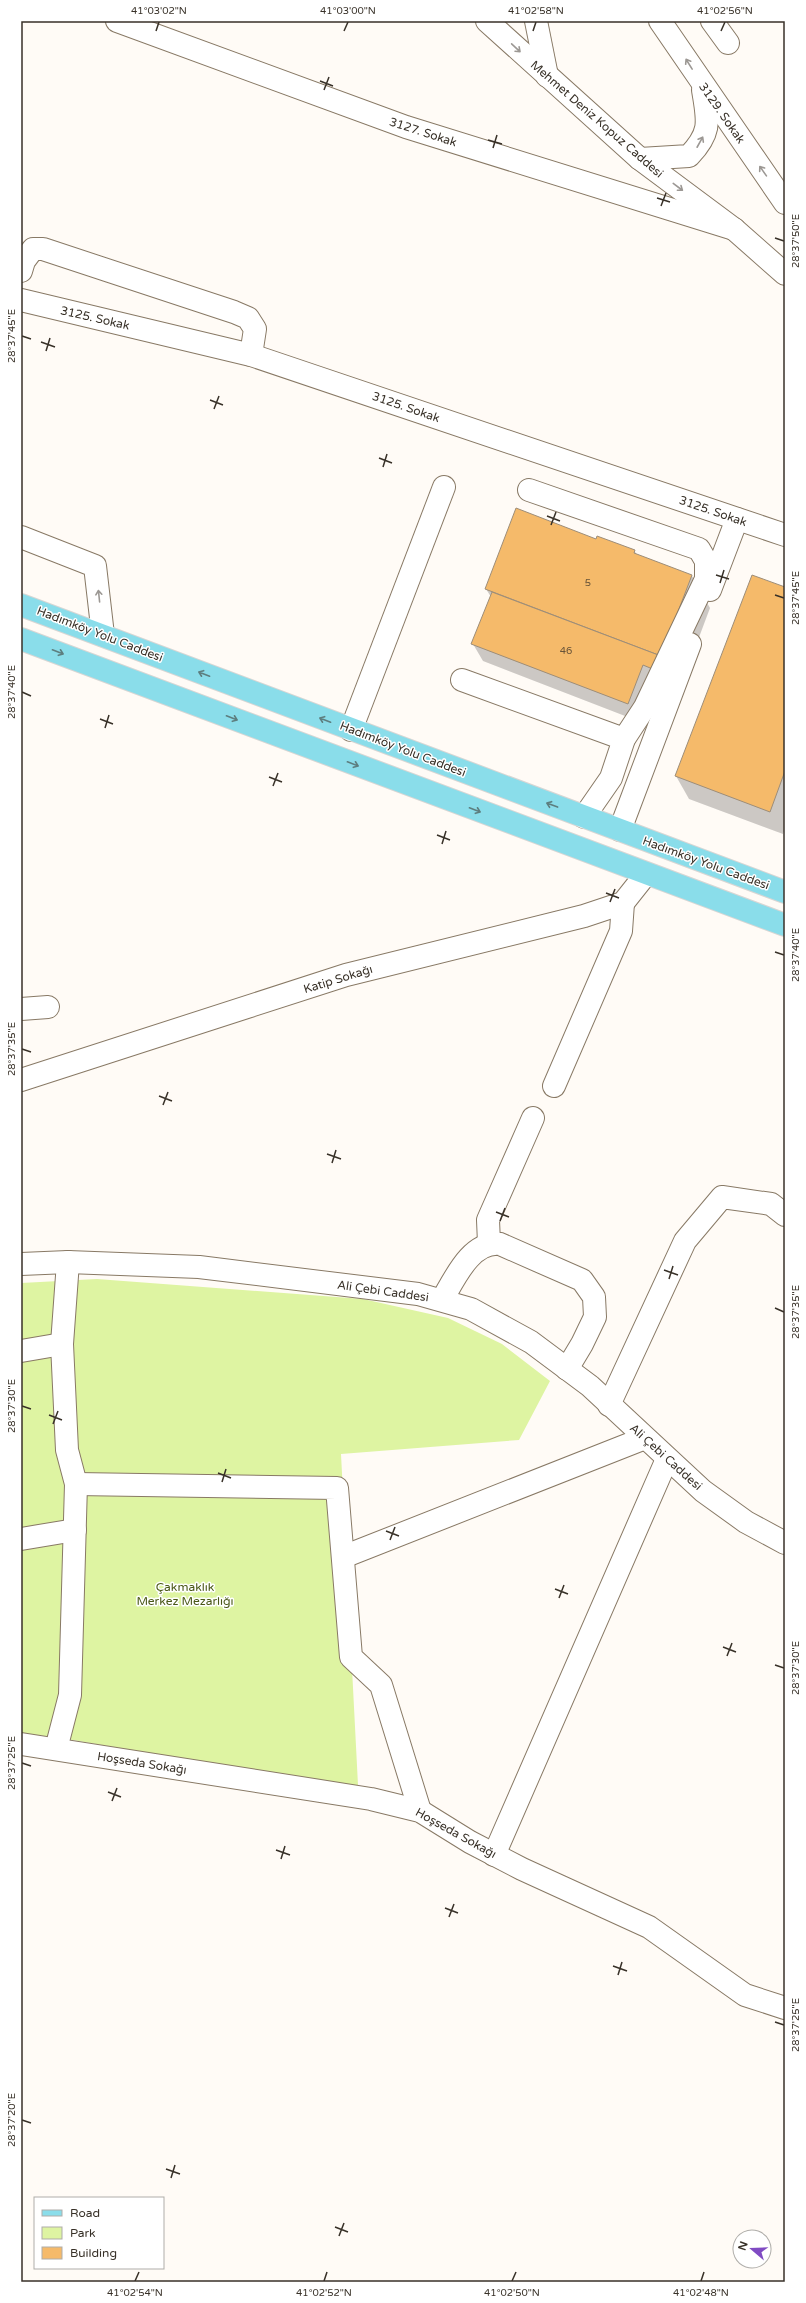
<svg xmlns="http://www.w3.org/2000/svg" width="806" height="2303" viewBox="0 0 806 2303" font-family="'Varela Round',sans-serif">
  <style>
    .green { fill: #def4a2 }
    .shadow { fill: #0003 }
    .building { fill: #f5ba6a; stroke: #9d8d78 }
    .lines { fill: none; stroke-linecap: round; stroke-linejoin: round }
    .minor-casing { stroke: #887965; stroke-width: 24 }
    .major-casing { stroke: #d7d6d4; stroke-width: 24 }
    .minor { stroke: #fff; stroke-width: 22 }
    .major { stroke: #8addea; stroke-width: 22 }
    .oneway { stroke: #9c9894 }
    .oneway2 { stroke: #5d7e7f }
    .ticks { fill: none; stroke: #383128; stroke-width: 1.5 }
    .labels { text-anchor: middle; stroke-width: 3; stroke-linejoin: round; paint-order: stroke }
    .number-label { font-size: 10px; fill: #675338 }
    .street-label { font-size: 12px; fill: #383128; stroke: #fff }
    .park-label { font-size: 12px; fill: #4a5817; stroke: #fff }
    .neatline { fill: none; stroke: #383128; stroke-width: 1.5 }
    .ticks-label { font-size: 10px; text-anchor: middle; fill: #383128 }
  </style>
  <rect width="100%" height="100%" fill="#fffbf6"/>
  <path class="green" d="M 97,1279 L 363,1299 L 448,1318 L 502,1344 L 550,1381 L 519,1440 L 341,1454 L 358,1785 L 341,1786 L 67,1739 L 21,1733 L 21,1283 Z"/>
  <g class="shadow">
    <path d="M 597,540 L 634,550 L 637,555 L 692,576 L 710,608 L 680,688 L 638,721 L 483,661 L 473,644 L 491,597 L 486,589 Z"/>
    <path d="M 785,589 L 785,828 L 783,834 L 689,799 L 676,776 Z"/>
  </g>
  <g class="building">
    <path d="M 516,508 L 596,539 L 597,536 L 635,550 L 634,553 L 692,575 L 661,656 L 485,589 Z"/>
    <path d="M 752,575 L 785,587 L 785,771 L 770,812 L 675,776 Z"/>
    <path d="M 492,592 L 661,656 L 655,670 L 643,665 L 628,704 L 471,644 Z"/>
  </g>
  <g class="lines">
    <defs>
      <g id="minor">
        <path d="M 117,21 L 406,127 L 734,229"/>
        <path d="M 487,21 L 640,159 L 734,229 L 785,274"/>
        <path d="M 536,21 L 547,76"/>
        <path d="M 660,21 L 785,203"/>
        <path d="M 712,21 L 728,43"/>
        <path d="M 640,159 L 689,156 C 712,132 708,121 703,90"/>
        <path d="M 21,271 L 24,261 L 33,249 L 43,249 L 234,312 L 248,318 L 255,329 L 251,355"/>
        <path d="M 21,300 L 251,355 L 785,535"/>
        <path d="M 529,490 L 699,549 L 706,561 L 706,579 L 645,707 L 624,739 L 611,778 L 584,817"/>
        <path d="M 21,537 L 95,566 L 103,635"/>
        <path d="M 710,590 L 737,519"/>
        <path d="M 462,680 L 624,739"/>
        <path d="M 351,730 L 444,487"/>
        <path d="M 620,830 L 690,644"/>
        <path d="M 21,1009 L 48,1007"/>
        <path d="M 21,1080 L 346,975 L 584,916 L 623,903 L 646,874"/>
        <path d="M 554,1086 L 621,931 L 623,903"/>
        <path d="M 489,1243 L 488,1220 L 533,1118"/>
        <path d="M 21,1264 L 68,1262 L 199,1267 L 418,1294 L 471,1309 L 531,1342 L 590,1386 L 703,1491 L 746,1522 L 785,1543"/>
        <path d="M 442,1300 C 455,1278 471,1241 500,1244 L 582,1280 L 594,1297 L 595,1317 L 582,1344 L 567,1369"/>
        <path d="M 21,1351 L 62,1344"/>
        <path d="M 609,1405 L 685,1241 L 722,1197 L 771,1204 L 785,1215"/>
        <path d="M 76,1484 L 337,1488 L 351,1657 L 381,1685 L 420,1811"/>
        <path d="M 21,1539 L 75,1530"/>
        <path d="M 343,1557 L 645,1438"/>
        <path d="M 21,1744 L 371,1799 L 420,1811 L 470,1842 L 522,1869 L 649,1927 L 745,1995 L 785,2008"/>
        <path d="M 56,1749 L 70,1695 L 76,1484 L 67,1450 L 62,1344 L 68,1262"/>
        <path d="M 494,1855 L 667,1459"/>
      </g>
      <g id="major">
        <path d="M 21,605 L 785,892"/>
        <path d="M 21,639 L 785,925"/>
      </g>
    </defs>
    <use href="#minor" class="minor-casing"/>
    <use href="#major" class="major-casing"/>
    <use href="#minor" class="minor"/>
    <use href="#major" class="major"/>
  </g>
  <defs><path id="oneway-shaft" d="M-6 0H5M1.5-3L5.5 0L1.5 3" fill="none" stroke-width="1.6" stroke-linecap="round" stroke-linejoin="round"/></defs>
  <g class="oneway">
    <use href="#oneway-shaft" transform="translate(516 48) rotate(43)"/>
    <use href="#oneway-shaft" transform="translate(689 64) rotate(-122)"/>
    <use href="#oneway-shaft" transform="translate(700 142) rotate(-61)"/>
    <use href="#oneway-shaft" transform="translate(763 171) rotate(-125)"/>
    <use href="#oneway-shaft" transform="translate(678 187) rotate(37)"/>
    <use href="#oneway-shaft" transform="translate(99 596) rotate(-96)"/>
  </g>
  <g class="oneway2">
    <use href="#oneway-shaft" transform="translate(58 652) rotate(21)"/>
    <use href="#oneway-shaft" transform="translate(204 674) rotate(-159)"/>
    <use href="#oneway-shaft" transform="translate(232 718) rotate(21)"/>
    <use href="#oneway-shaft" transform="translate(325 720) rotate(-159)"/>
    <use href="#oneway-shaft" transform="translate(353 764) rotate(21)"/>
    <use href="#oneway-shaft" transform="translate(552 805) rotate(-160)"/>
    <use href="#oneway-shaft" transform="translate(475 810) rotate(21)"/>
  </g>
  <path class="ticks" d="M 156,31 L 159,22M 344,31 L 348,22M 533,31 L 536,22M 721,31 L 725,22M 320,81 L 333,86M 324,90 L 329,77M 488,140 L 502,144M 493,148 L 497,135M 657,198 L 670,202M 661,206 L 666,193M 775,238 L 784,241M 22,336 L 31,339M 41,342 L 55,347M 46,351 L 50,338M 210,400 L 223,405M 214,409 L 219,396M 379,458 L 392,463M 383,467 L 387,454M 547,516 L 560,521M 551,525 L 556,512M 716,575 L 729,579M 720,583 L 724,570M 775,595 L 784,598M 22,692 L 31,696M 100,719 L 113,724M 105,728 L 109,715M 269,777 L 282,782M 273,786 L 278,773M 437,835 L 450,840M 442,844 L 446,831M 606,893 L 619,898M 610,902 L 615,889M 775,952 L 784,955M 22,1049 L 31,1052M 159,1096 L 172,1101M 163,1105 L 168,1092M 327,1154 L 341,1159M 332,1163 L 336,1150M 496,1212 L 509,1217M 500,1221 L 505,1208M 664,1270 L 678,1275M 669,1279 L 673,1266M 775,1308 L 784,1312M 22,1406 L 31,1409M 49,1415 L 62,1420M 53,1424 L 58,1411M 218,1473 L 231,1478M 222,1482 L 226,1469M 386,1531 L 399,1536M 390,1540 L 395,1527M 555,1589 L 568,1594M 559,1598 L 564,1585M 723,1647 L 736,1652M 727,1656 L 732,1643M 775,1665 L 784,1668M 22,1763 L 31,1766M 108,1792 L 121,1797M 112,1801 L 117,1788M 276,1850 L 290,1855M 281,1859 L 285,1846M 445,1908 L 458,1913M 449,1917 L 454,1904M 613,1966 L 627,1971M 618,1975 L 622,1962M 775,2022 L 784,2025M 22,2120 L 31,2123M 166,2169 L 180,2174M 171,2178 L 175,2165M 335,2227 L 348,2232M 339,2236 L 344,2223M 135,2281 L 139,2272M 324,2281 L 327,2272M 512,2281 L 516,2272M 701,2281 L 704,2272"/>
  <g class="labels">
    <g class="number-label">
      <text x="588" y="586">5</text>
      <text x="566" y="654">46</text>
    </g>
    <g class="street-label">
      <text transform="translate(722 113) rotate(55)" y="4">3129. Sokak</text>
      <text transform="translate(597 119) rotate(41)" y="4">Mehmet Deniz Kopuz Caddesi</text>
      <text transform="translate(423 132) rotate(18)" y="4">3127. Sokak</text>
      <text transform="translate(95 318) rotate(13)" y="4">3125. Sokak</text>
      <text transform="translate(406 407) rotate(19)" y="4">3125. Sokak</text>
      <text transform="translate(713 511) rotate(19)" y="4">3125. Sokak</text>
      <text transform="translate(100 634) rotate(21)" y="4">Hadımköy Yolu Caddesi</text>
      <text transform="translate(403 749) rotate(21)" y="4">Hadımköy Yolu Caddesi</text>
      <text transform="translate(706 863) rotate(20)" y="4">Hadımköy Yolu Caddesi</text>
      <text transform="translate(338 979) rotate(-17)" y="4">Katip Sokağı</text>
      <text transform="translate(383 1291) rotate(8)" y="4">Ali Çebi Caddesi</text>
      <text transform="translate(666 1457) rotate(42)" y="4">Ali Çebi Caddesi</text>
      <text transform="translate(142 1763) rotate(9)" y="4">Hoşseda Sokağı</text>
      <text transform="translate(456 1833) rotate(29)" y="4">Hoşseda Sokağı</text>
    </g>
    <g class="park-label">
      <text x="185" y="1591">Çakmaklık<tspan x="185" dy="14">Merkez Mezarlığı</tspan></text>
    </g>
  </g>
  <rect width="806" height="2303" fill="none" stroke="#ffffff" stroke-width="44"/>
  <rect x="34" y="2197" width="130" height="72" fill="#ffffff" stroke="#afada9"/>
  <rect x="42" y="2210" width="20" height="6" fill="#8addea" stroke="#afada9"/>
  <text x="70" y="2217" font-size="12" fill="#383128">Road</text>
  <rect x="42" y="2227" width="20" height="12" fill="#def4a2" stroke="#afada9"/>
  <text x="70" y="2237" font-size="12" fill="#383128">Park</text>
  <rect x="42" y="2247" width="20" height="12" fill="#f5ba6a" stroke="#afada9"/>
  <text x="70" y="2257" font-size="12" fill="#383128">Building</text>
  <g transform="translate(752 2249) rotate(289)"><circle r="19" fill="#ffffff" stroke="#afada9"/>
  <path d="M0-3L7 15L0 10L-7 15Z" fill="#804bc3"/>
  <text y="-6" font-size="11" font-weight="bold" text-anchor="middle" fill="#383128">N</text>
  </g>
  <rect x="22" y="22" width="762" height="2259" class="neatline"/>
  <g class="ticks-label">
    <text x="159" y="14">41°03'02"N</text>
    <text x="348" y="14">41°03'00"N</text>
    <text x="536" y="14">41°02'58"N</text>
    <text x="725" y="14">41°02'56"N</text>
    <text transform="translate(795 241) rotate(-90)" y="4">28°37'50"E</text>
    <text transform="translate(11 336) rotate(-90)" y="4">28°37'45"E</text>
    <text transform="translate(795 598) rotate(-90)" y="4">28°37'45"E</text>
    <text transform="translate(11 692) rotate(-90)" y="4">28°37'40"E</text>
    <text transform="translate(795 955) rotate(-90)" y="4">28°37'40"E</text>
    <text transform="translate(11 1049) rotate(-90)" y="4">28°37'35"E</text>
    <text transform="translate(795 1312) rotate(-90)" y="4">28°37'35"E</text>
    <text transform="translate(11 1406) rotate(-90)" y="4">28°37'30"E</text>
    <text transform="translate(795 1668) rotate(-90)" y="4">28°37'30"E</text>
    <text transform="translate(11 1763) rotate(-90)" y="4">28°37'25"E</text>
    <text transform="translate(795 2025) rotate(-90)" y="4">28°37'25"E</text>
    <text transform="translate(11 2120) rotate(-90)" y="4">28°37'20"E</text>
    <text x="135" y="2296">41°02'54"N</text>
    <text x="324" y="2296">41°02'52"N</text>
    <text x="512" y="2296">41°02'50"N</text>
    <text x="701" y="2296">41°02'48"N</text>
  </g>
</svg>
